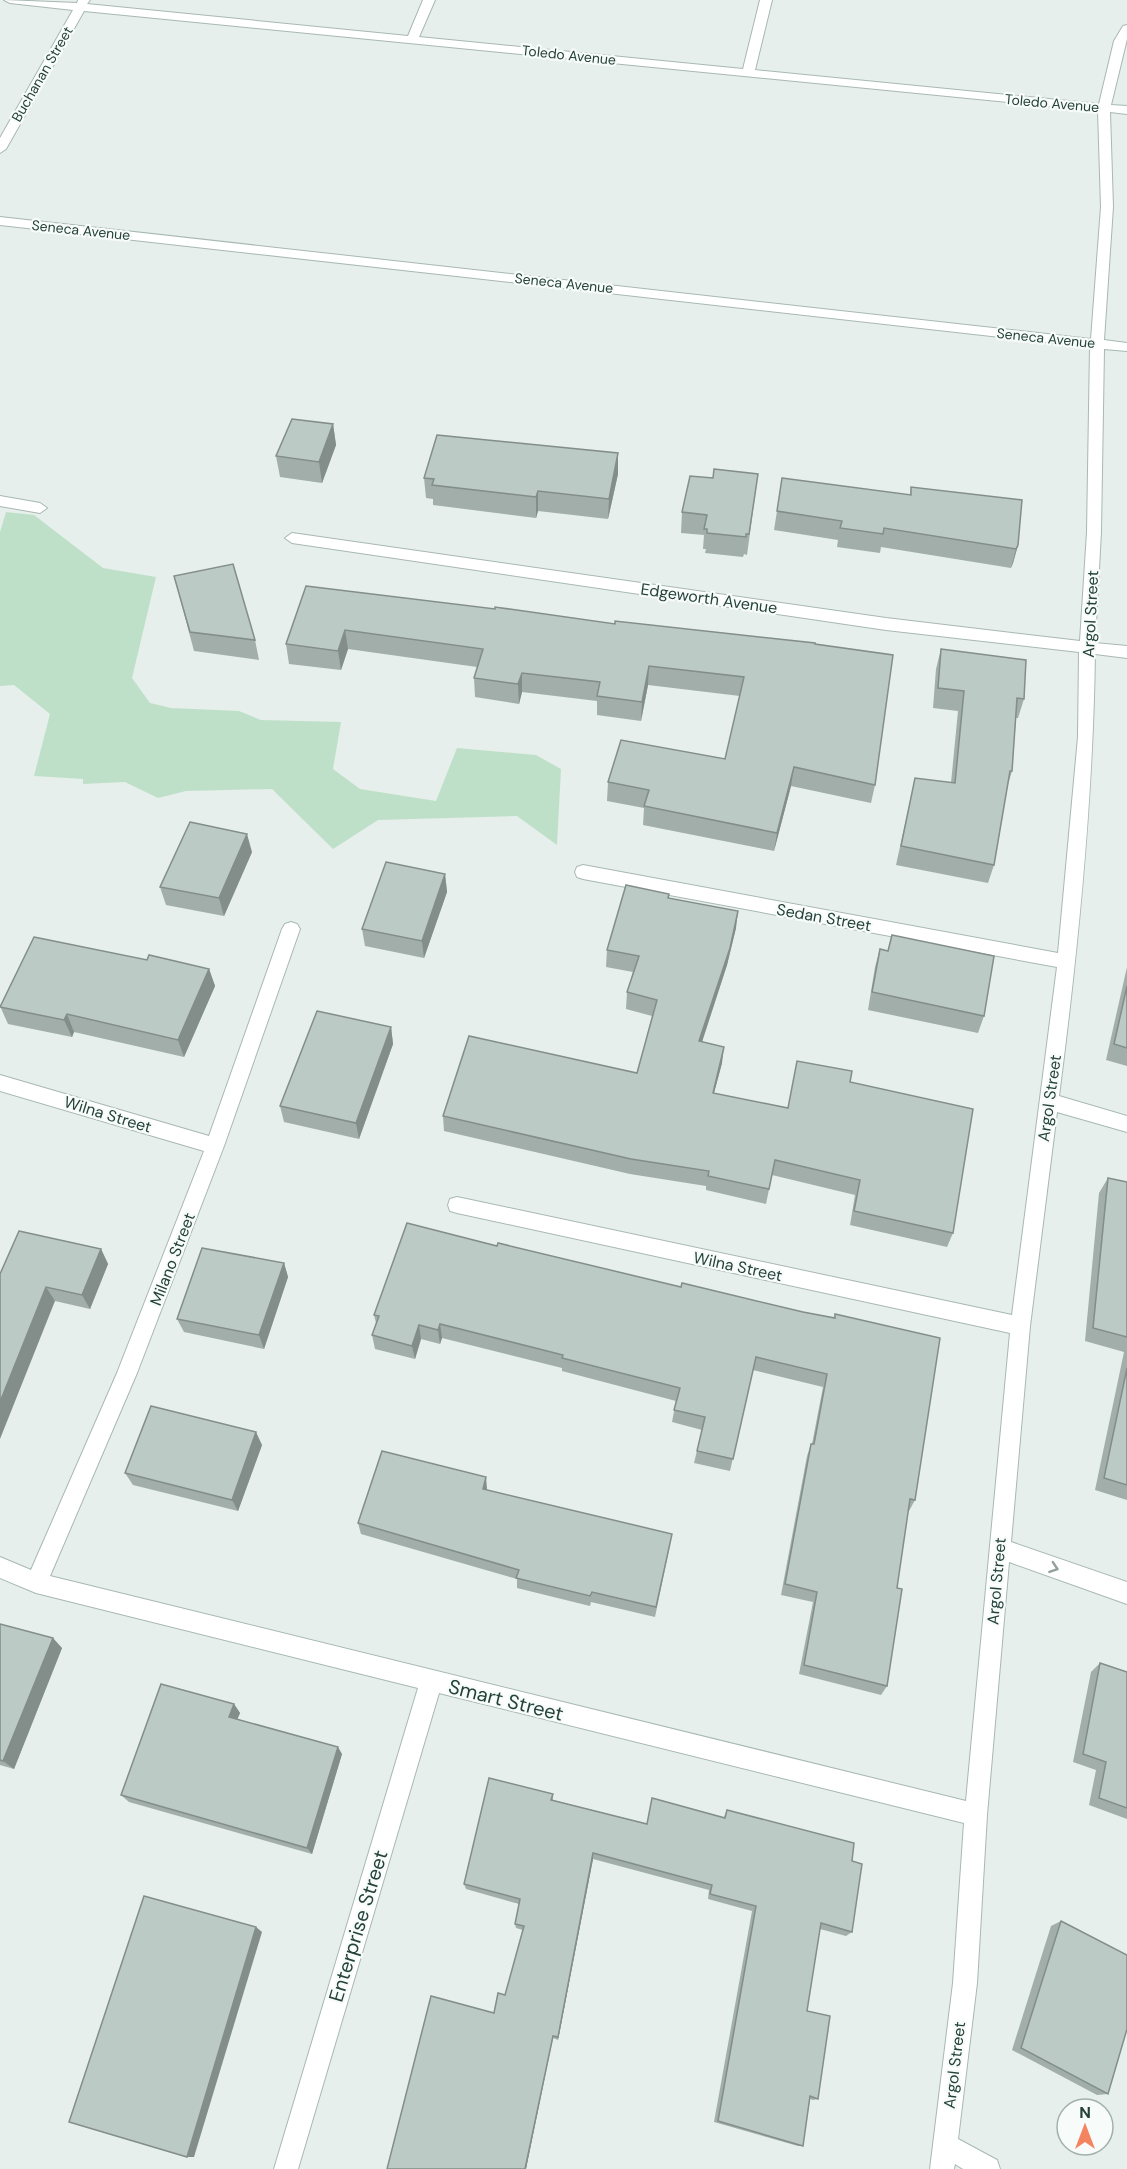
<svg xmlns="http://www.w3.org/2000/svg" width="1127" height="2169" viewBox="0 0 1127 2169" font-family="'DM Sans',sans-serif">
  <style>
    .green { fill: #bfe0c8 }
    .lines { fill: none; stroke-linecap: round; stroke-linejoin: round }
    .minor-casing { stroke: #a8b8b2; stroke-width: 2 }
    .minor { fill: #fff; fill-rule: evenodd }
    .wall { fill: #a1aea9 }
    .shaded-wall { fill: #838d89 }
    .building { fill: #bbcac4; stroke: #838d89; stroke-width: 1.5 }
    .oneway { stroke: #92a09c }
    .labels { text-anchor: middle; stroke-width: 4.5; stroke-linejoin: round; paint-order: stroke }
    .far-street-label { font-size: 14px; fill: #24423a; stroke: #f7fbf9 }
    .street-label { font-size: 16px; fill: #24423a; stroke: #f7fbf9 }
    .near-street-label { font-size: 20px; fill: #24423a; stroke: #f7fbf9 }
  </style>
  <rect width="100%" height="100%" fill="#e6efeb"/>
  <path class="green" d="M 6,512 L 34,515 L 103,568 L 156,577 L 132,678 L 150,703 L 171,708 L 239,711 L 261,720 L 341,722 L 333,769 L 360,789 L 436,801 L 457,748 L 536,755 L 561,769 L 557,845 L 517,816 L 378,820 L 333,849 L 272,789 L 186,791 L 158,798 L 125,782 L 83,784 L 83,779 L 34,776 L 50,714 L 14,685 L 0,686 L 0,532 Z"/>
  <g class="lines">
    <defs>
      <g id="minor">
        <path d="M 4,0 L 77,3 L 78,0 L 90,0 L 87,4 L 408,36 L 423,0 L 435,0 L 419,37 L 743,69 L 760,0 L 772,0 L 755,70 L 1099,104 L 1114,41 L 1123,26 L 1127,25 L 1127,39 L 1111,105 L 1127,106 L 1127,114 L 1110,112 L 1113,207 L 1104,340 L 1127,343 L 1127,351 L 1104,349 L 1101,532 L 1095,643 L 1127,646 L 1127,658 L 1095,654 C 1093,802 1078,950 1059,1096 L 1127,1116 L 1127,1132 L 1057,1112 L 1030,1326 L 1011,1542 L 1127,1582 L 1127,1604 L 1009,1562 L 987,1815 L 977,1983 L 958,2139 L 997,2160 L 1000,2169 L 963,2169 L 955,2164 L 954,2169 L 930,2169 L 953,1983 L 964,1823 L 439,1693 L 298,2169 L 274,2169 L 418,1688 L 36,1593 L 0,1578 L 0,1557 L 31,1570 L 117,1373 L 204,1151 L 0,1091 L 0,1075 L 209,1136 L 282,929 L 285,924 L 291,922 L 297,924 L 300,929 L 224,1146 L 137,1373 L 50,1576 L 966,1801 L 1010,1333 L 457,1213 L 450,1211 L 448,1205 L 450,1199 L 457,1197 L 1012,1315 L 1057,967 L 583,879 L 577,877 L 575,872 L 577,867 L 583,865 L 1058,953 L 1078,737 L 1079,652 L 886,630 L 292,543 L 285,538 L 292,533 L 886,618 L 1080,641 L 1087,532 L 1090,347 L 0,225 L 0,217 L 1091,339 L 1101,207 L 1098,111 L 84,11 L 6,149 L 0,153 L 0,138 L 73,10 L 10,3 Z"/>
        <path d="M 0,496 L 40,503 L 47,508 L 40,513 L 0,506 Z"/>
      </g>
    </defs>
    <use href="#minor" class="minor-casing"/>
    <use href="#minor" class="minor"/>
  </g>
  <g class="wall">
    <path d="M 333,424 L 336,445 L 322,483 L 280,477 L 276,456 Z"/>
    <path d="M 618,453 L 618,474 L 608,519 L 538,511 L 536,518 L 433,505 L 433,499 L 426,498 L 424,478 Z"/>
    <path d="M 758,474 L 747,555 L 744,554 L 743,557 L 705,553 L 706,549 L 703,549 L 704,535 L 681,533 L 682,512 L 713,478 Z"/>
    <path d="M 911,487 L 1018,545 L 1013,563 L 1011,568 L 881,547 L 880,553 L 837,547 L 838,540 L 774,530 L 777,511 L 910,495 Z"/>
    <path d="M 174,576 L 255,640 L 259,660 L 194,651 Z"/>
    <path d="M 306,586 L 615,624 L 815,644 L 875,785 L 871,803 L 791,786 L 774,851 L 643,825 L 644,808 L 607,801 L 608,782 L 725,759 L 740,696 L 648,685 L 641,721 L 597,715 L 597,701 L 522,692 L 519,704 L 475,697 L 474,678 L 477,667 L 348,649 L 341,670 L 289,664 L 286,644 Z"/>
    <path d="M 941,649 L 1024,699 L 1018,718 L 1016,718 L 1012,771 L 1008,784 L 994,865 L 988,883 L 896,865 L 915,778 L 951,783 L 958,711 L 933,708 L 936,669 Z"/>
    <path d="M 252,852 L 224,916 L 166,905 L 160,887 Z"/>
    <path d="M 445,874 L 447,892 L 424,958 L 365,946 L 362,929 Z"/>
    <path d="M 669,898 L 736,928 L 727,965 L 702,1042 L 722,1063 L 714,1093 L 788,1108 L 850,1082 L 953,1233 L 947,1247 L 850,1225 L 855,1195 L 772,1175 L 766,1204 L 706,1190 L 706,1186 L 630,1174 L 444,1131 L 443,1116 L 637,1073 L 652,1016 L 626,1009 L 627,992 L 633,972 L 606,967 L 607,950 Z"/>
    <path d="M 892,935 L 984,1016 L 978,1033 L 868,1010 L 875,967 L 880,949 L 888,951 Z"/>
    <path d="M 1127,967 L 1127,1066 L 1106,1060 Z"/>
    <path d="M 209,969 L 215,986 L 184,1057 L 74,1032 L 72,1037 L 8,1024 L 0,1006 Z"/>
    <path d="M 391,1027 L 393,1044 L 359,1139 L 284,1122 L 280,1106 Z"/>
    <path d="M 1108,1178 L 1127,1182 L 1127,1500 L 1095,1490 L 1124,1352 L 1085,1341 L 1099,1193 Z"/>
    <path d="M 497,1246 L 681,1287 L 834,1318 L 835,1314 L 915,1500 L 909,1511 L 908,1511 L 897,1588 L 887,1686 L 881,1695 L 799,1674 L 813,1602 L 781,1595 L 807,1456 L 811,1444 L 812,1444 L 823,1387 L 753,1370 L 730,1471 L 694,1463 L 702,1430 L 672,1422 L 676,1401 L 562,1371 L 562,1368 L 442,1338 L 440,1344 L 421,1339 L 415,1359 L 375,1349 L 372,1335 L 376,1323 L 374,1315 Z"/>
    <path d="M 101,1249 L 108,1264 L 90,1309 L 55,1301 L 0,1274 Z"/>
    <path d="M 284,1263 L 288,1277 L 264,1349 L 184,1332 L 177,1319 Z"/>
    <path d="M 262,1445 L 238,1511 L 133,1485 L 125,1473 Z"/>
    <path d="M 487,1489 L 487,1490 L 670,1545 L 655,1617 L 591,1602 L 590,1606 L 517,1588 L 517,1579 L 361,1534 L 358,1523 Z"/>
    <path d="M 0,1624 L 62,1648 L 14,1769 L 0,1765 Z"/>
    <path d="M 1100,1663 L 1127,1672 L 1127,1819 L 1089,1805 L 1096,1770 L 1073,1762 L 1091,1672 Z"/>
    <path d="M 234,1704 L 240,1713 L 237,1719 L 342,1754 L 312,1854 L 129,1802 L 121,1795 Z"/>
    <path d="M 553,1794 L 553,1800 L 647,1824 L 724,1817 L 727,1810 L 852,1861 L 852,1932 L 846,1936 L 820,1929 L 807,2011 L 818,2099 L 813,2100 L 810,2099 L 803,2146 L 798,2146 L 714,2122 L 752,1911 L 708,1899 L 709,1890 L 593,1859 L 558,2040 L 553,2038 L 526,2169 L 387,2169 L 505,1995 L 523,1930 L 516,1928 L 515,1924 L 519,1904 L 466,1889 L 464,1884 Z"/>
    <path d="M 1061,1921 L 1108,2094 L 1097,2095 L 1012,2050 L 1051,1926 Z"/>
  </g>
  <g class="shaded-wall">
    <path d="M 333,424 L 336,445 L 322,483 L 319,462 Z"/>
    <path d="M 618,453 L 618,474 L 608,519 L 609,499 Z"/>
    <path d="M 538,491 L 538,511 L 536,518 L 536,497 Z"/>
    <path d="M 1018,545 L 1013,563 L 1011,568 L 1016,549 Z"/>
    <path d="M 345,630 L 348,649 L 341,670 L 338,651 Z"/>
    <path d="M 649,666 L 648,685 L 641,721 L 642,702 Z"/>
    <path d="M 522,673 L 522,692 L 519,704 L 518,684 Z"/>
    <path d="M 794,767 L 791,786 L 774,851 L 777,833 Z"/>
    <path d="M 247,834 L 252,852 L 224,916 L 219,898 Z"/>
    <path d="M 445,874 L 447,892 L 424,958 L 422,941 Z"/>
    <path d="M 738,911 L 736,928 L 727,965 L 697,1057 L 699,1041 Z"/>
    <path d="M 209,969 L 215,986 L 184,1057 L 178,1040 Z"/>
    <path d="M 67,1014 L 74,1032 L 72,1037 L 64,1020 Z"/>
    <path d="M 391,1027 L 393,1044 L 359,1139 L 356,1123 Z"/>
    <path d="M 724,1047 L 722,1063 L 710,1108 L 713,1093 Z"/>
    <path d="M 101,1249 L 108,1264 L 90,1309 L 82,1295 Z"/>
    <path d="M 284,1263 L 288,1277 L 264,1349 L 259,1335 Z"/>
    <path d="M 46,1287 L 55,1301 L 0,1439 L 0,1402 Z"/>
    <path d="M 440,1324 L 442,1338 L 440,1344 L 438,1330 Z"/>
    <path d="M 419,1325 L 421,1339 L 415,1359 L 412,1346 Z"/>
    <path d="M 256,1432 L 262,1445 L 238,1511 L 232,1500 Z"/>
    <path d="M 486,1477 L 487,1489 L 484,1501 L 483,1489 Z"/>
    <path d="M 53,1638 L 62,1648 L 14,1769 L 3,1761 Z"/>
    <path d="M 234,1704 L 240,1713 L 235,1725 L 229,1717 Z"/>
    <path d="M 338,1747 L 342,1754 L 312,1854 L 307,1848 Z"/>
    <path d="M 593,1853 L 593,1859 L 558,2040 L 558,2037 Z"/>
    <path d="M 256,1927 L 262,1932 L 194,2157 L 187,2157 Z"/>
    <path d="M 553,2036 L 526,2169 L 525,2169 Z"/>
  </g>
  <g class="building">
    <path d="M 292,419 L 333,424 L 319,462 L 276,456 Z"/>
    <path d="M 437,435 L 618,453 L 609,499 L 538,491 L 536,497 L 432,485 L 434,479 L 424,478 Z"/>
    <path d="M 714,469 L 758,474 L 749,534 L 746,534 L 746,537 L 707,533 L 707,529 L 704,529 L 707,515 L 682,512 L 690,476 L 713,478 Z"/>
    <path d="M 782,478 L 911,495 L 911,487 L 1022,500 L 1018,545 L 1016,549 L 884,528 L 883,534 L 840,528 L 842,521 L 777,511 Z"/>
    <path d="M 233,564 L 255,640 L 190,632 L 174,576 Z"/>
    <path d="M 306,586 L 495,609 L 495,607 L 615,624 L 615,621 L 815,643 L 815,644 L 893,655 L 875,785 L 794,767 L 777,833 L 644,806 L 649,790 L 608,782 L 621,740 L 725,759 L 744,677 L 649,666 L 642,702 L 597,696 L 600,682 L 522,673 L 518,684 L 474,678 L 483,649 L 345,630 L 338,651 L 286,644 Z"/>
    <path d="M 941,649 L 1026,660 L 1024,699 L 1017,698 L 1012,771 L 1010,771 L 994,865 L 901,846 L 915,778 L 955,783 L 964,691 L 938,688 Z"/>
    <path d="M 190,822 L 247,834 L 219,898 L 160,887 Z"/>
    <path d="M 386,862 L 445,874 L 422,941 L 362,929 Z"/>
    <path d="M 626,885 L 669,894 L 668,898 L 738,911 L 730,948 L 699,1041 L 724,1047 L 713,1093 L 788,1108 L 797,1061 L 852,1071 L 850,1082 L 973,1109 L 953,1233 L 854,1211 L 860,1180 L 775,1160 L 769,1189 L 708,1176 L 709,1171 L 631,1159 L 443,1116 L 469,1036 L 637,1073 L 657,1000 L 627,992 L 639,956 L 607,950 Z"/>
    <path d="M 892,935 L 994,956 L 984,1016 L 872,992 L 880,949 L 888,951 Z"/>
    <path d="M 34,937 L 147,960 L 149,955 L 209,969 L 178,1040 L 67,1014 L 64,1020 L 0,1007 Z"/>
    <path d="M 1127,986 L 1127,1048 L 1114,1044 Z"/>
    <path d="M 317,1011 L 391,1027 L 356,1123 L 280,1106 Z"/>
    <path d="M 1108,1178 L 1127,1182 L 1127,1337 L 1093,1328 Z"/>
    <path d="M 407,1223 L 497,1246 L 498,1243 L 681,1287 L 682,1283 L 803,1312 L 835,1318 L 835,1314 L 940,1338 L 915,1500 L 910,1499 L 897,1588 L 902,1589 L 887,1686 L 804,1665 L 817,1592 L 785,1584 L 811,1444 L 814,1444 L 827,1374 L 756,1357 L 733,1459 L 697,1451 L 705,1417 L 674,1410 L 680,1388 L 562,1358 L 563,1355 L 440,1324 L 438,1330 L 419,1325 L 412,1346 L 372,1335 L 379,1316 L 374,1315 Z"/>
    <path d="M 19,1231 L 101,1249 L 82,1295 L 46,1287 L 0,1402 L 0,1274 Z"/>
    <path d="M 202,1248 L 284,1263 L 259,1335 L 177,1319 Z"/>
    <path d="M 1127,1368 L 1127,1485 L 1104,1478 Z"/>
    <path d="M 151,1406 L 256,1432 L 232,1500 L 125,1473 Z"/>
    <path d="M 382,1451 L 486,1477 L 483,1489 L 672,1534 L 656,1607 L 592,1592 L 590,1596 L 516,1578 L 519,1570 L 358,1523 Z"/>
    <path d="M 0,1624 L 53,1638 L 3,1761 L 0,1760 Z"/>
    <path d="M 1100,1663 L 1127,1672 L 1127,1808 L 1099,1798 L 1106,1762 L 1083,1754 Z"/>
    <path d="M 161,1684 L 234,1704 L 229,1717 L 338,1747 L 307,1848 L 121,1795 Z"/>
    <path d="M 489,1778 L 553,1794 L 551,1800 L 647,1824 L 652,1798 L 725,1818 L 727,1810 L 854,1843 L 852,1861 L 862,1864 L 852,1932 L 821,1923 L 807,2011 L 830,2016 L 818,2099 L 810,2096 L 803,2146 L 718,2121 L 756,1906 L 710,1894 L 712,1885 L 593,1853 L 558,2037 L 553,2036 L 525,2169 L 387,2169 L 431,1996 L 494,2013 L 498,1993 L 505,1995 L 524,1926 L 515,1924 L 520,1899 L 464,1884 Z"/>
    <path d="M 144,1896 L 256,1927 L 187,2157 L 69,2122 Z"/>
    <path d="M 1061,1921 L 1127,1955 L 1127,2029 L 1108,2094 L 1021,2048 Z"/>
  </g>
  <defs><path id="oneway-chevron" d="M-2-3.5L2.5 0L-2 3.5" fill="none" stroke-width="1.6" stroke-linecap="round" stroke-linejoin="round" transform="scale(1.5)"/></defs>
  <use class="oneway" href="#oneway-chevron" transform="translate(1054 1568) rotate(19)"/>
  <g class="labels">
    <g class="far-street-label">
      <text transform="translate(569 55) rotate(6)" y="5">Toledo Avenue</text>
      <text transform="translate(42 74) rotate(-60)" y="5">Buchanan Street</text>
      <text transform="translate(1052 103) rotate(5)" y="5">Toledo Avenue</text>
      <text transform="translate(81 230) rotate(6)" y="5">Seneca Avenue</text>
      <text transform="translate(564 283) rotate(6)" y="5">Seneca Avenue</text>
      <text transform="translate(1046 338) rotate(6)" y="5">Seneca Avenue</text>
    </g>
    <g class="street-label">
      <text transform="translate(709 598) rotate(8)" y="6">Edgeworth Avenue</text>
      <text transform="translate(1090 614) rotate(-87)" y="6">Argol Street</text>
      <text transform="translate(824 917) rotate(10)" y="6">Sedan Street</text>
      <text transform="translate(1049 1098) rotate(-82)" y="6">Argol Street</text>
      <text transform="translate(108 1114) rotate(17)" y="6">Wilna Street</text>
      <text transform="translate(172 1259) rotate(-69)" y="6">Milano Street</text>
      <text transform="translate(738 1266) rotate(12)" y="6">Wilna Street</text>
      <text transform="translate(996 1581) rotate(-85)" y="6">Argol Street</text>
      <text transform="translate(954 2065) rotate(-83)" y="6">Argol Street</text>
    </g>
    <g class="near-street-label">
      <text transform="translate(506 1700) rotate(14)" y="7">Smart Street</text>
      <text transform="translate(358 1926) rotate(-73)" y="7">Enterprise Street</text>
    </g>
  </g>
  <g transform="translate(1085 2127)"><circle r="28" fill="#f7fbf9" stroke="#a3b1ad" stroke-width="1.5"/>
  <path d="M0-4.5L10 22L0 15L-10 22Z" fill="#f4845f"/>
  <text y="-9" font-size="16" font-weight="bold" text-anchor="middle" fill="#24423a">N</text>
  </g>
</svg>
